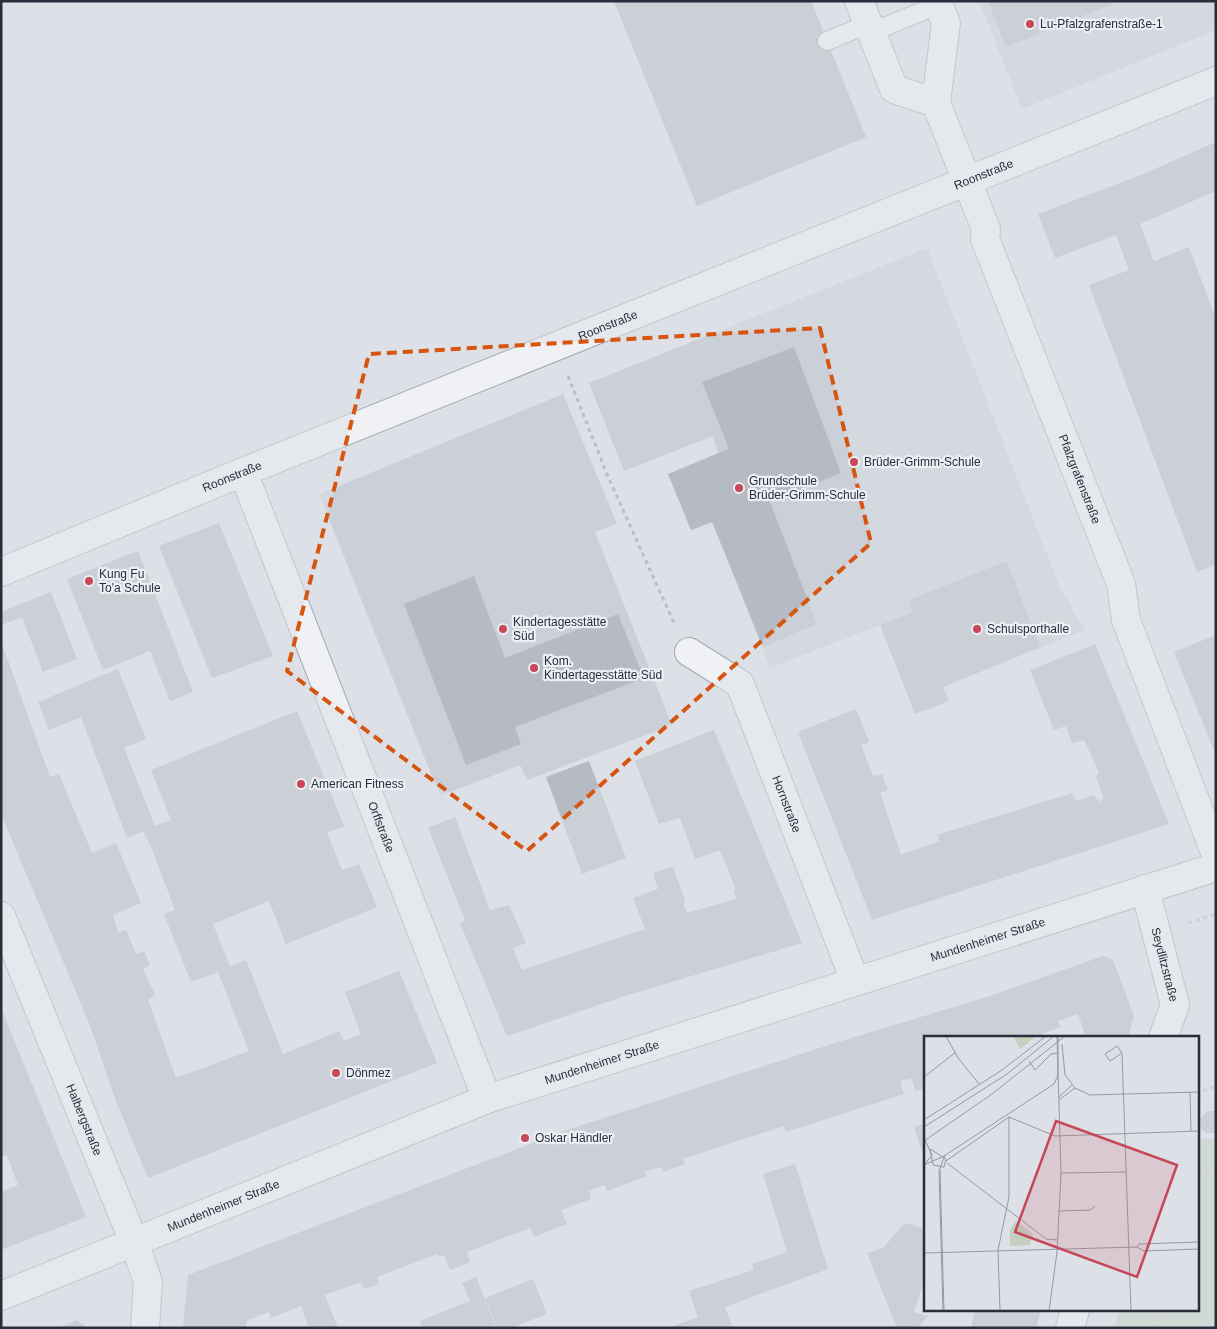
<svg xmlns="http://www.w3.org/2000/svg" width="1217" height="1329" viewBox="0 0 1217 1329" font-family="Arial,sans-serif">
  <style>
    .built { fill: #cbcfd8 }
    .green { fill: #c3d0bf }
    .building { fill: #b5bac3 }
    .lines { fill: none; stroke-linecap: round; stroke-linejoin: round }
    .service-casing { stroke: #a3a7b0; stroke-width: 20 }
    .minor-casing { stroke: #a3a7b0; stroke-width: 30 }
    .tertiary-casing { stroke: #a3a7b0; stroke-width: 30 }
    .path { stroke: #bcbec5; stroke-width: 3; stroke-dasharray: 4 4; stroke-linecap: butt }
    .service { stroke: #f0f1f5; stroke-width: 18 }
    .minor { stroke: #f0f1f5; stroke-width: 28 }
    .tertiary { stroke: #f0f1f5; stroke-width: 28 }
    .marked { fill: none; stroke: #d55511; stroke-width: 4; stroke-dasharray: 10 6; stroke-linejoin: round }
    .poi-dot { fill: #c64757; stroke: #eceff4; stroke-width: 2 }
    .labels { text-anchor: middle; stroke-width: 4.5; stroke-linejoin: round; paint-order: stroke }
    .poi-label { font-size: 12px; fill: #272e3c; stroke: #eceff4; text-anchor: start }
    .street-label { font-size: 12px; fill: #272e3c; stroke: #eceff4 }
    .inset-road { fill: none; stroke: #9499a2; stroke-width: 1 }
    .view { fill: #c64757; fill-opacity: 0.15; stroke: #c64757; stroke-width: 2.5 }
    .inset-edge { fill: none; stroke: #272e3c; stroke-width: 2.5 }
  </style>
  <rect width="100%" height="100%" fill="#dde0e6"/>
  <g class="built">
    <path d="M 979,1 L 1216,1 L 1216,30 L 1022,109 Z"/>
    <path d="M 927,248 L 1061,590 L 1085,630 L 943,687 L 913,612 L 770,668 L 713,522 L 691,530 L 668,474 L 718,453 L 713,436 L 624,471 L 589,383 Z"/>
    <path d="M 563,394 L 617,524 L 595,532 L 672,725 L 527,780 L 520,765 L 440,796 L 319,494 Z"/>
  </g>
  <path class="green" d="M 1203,1139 L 1216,1139 L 1216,1328 L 1114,1328 L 1120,1310 L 1198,1310 L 1198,1141 Z"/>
  <g class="building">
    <path d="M 614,1 L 811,1 L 866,137 L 697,206 Z"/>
    <path d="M 988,1 L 1120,1 L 1006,47 Z"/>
    <path d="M 1216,142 L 1216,191 L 1140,224 L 1154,261 L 1189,247 L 1216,319 L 1216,564 L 1197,572 L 1089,285 L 1129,270 L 1116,235 L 1055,258 L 1038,214 L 1141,175 Z"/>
    <path d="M 794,347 L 841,473 L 770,502 L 817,624 L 763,647 L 712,522 L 691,530 L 668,474 L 729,449 L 702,382 Z"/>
    <path d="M 219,523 L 273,656 L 212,678 L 159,546 Z"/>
    <path d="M 138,551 L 193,692 L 170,701 L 150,651 L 103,670 L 67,579 Z"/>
    <path d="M 1007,561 L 1040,647 L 943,687 L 949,701 L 915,714 L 880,625 L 913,612 L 909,600 Z"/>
    <path d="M 474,576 L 505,658 L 618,614 L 644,678 L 515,727 L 521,744 L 466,765 L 404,604 Z"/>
    <path d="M 51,592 L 77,659 L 43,672 L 22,617 L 1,625 L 1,612 Z"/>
    <path d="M 1216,635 L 1216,755 L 1174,652 Z"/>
    <path d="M 1,641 L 50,777 L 59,774 L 92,853 L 116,843 L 141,903 L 113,915 L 118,932 L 126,930 L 136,954 L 144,951 L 150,965 L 143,969 L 155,995 L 148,1000 L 176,1078 L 249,1051 L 218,972 L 191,982 L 164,914 L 175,910 L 152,849 L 143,831 L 127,838 L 81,717 L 49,730 L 38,702 L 118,669 L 146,739 L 124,748 L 155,826 L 171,820 L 151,770 L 297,711 L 344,826 L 327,833 L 342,870 L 359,864 L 377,907 L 286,944 L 269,901 L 213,924 L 230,967 L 246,960 L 283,1054 L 339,1031 L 344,1041 L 361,1034 L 345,992 L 399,971 L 437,1063 L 148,1178 L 116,1101 L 89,1023 L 1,814 Z"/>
    <path d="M 1095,644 L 1169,824 L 872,920 L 798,732 L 856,709 L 869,742 L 861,745 L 873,776 L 882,774 L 888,790 L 880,793 L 901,855 L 939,841 L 937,835 L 1072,793 L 1076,801 L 1094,795 L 1099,802 L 1104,798 L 1096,777 L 1099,772 L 1084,740 L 1072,743 L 1066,726 L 1054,730 L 1030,670 Z"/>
    <path d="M 714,730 L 802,943 L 628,995 L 507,1036 L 460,923 L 465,920 L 428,828 L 455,817 L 490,910 L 509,905 L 526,943 L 513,948 L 522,970 L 645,929 L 633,898 L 658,889 L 653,873 L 673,867 L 685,900 L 684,905 L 687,913 L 723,903 L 737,898 L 734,892 L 735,887 L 720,850 L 695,859 L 680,818 L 659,824 L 635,761 Z"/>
    <path d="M 589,761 L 626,858 L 582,874 L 546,777 Z"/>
    <path d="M 1103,956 L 1113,960 L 1134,1016 L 1128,1038 L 1084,1038 L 1085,1035 L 1078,1014 L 1058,1021 L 1061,1027 L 1041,1034 L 1042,1038 L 926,1038 L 926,1088 L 916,1091 L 911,1078 L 900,1081 L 904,1094 L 786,1132 L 784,1126 L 713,1149 L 683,1159 L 685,1164 L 663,1172 L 661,1167 L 645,1171 L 647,1176 L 607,1191 L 605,1185 L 589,1191 L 591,1199 L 561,1210 L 567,1224 L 534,1237 L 530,1228 L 467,1252 L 470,1262 L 450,1270 L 444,1255 L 438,1257 L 437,1254 L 377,1277 L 379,1284 L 364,1289 L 361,1282 L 325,1295 L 338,1328 L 309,1328 L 301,1306 L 271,1318 L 269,1312 L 247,1320 L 246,1328 L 183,1328 L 188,1275 L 564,1131 L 835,1043 L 990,996 Z"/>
    <path d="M 1,1008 L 86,1217 L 1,1250 L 1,1192 L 18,1185 L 7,1155 L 1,1157 Z"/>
    <path d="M 1207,1111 L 1216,1111 L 1216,1133 L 1207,1133 L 1201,1129 L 1200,1119 Z"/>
    <path d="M 926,1123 L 926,1161 L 925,1161 L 914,1127 Z"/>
    <path d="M 795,1164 L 828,1269 L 725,1307 L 733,1328 L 669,1328 L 698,1317 L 689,1291 L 754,1270 L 752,1264 L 787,1252 L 763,1174 Z"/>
    <path d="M 905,1223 L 926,1229 L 926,1274 L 914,1312 L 928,1316 L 917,1328 L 897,1328 L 867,1253 L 883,1248 Z"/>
    <path d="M 476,1277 L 496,1328 L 422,1328 L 420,1321 L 470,1301 L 462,1283 Z"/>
    <path d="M 533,1279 L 547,1314 L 511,1328 L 497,1328 L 485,1298 Z"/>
    <path d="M 975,1310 L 1041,1310 L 1036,1328 L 971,1328 Z"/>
    <path d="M 77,1320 L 87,1328 L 60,1328 Z"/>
  </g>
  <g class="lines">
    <defs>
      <path id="service" d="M 827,41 L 868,24 L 884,27 L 938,5"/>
      <g id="minor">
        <path d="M 859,1 L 894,89 L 936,103"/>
        <path id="s1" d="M 937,1 L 946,23 L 936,103 L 986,229 L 985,239 L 1121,584 L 1126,620 L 1216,855"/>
        <path id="s2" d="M 243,472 L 487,1099"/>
        <path id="s3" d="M 1,572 L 243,472 L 1216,81"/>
        <path id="s4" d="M 689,652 L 740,684 L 855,981"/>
        <path id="s5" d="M 1145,889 L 1175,1005 L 1163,1038"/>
        <path id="s6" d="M 1,916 L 134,1242 L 148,1282 L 145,1328"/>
        <path d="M 1070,1328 L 1075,1310"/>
      </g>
      <g id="tertiary">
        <path id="s7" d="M 1,1296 L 487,1099 L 1216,867"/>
      </g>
    </defs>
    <use href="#service" class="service-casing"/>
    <use href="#minor" class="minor-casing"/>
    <use href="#tertiary" class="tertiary-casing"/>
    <g class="path">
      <path d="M 568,376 L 609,479 L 674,623"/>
      <path d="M 1188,923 L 1216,914"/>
      <path d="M 1198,1097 L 1207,1088 L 1216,1087"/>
      <path d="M 1198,1169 L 1216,1169"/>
      <path d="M 1158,1328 L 1162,1310"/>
    </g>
    <use href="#service" class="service"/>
    <use href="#minor" class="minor"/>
    <use href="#tertiary" class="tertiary"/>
  </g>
  <path d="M0 0H1217V1329H0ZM 820,328 L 871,543 L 527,851 L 287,671 L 369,354 Z" fill="#dde0e6" fill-opacity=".55" fill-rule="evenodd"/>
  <path class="marked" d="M 820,328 L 871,543 L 527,851 L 287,671 L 369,354 Z"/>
  <g class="poi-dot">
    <circle cx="1030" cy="24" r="5"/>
    <circle cx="854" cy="462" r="5"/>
    <circle cx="739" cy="488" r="5"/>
    <circle cx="89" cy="581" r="5"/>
    <circle cx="503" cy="629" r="5"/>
    <circle cx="977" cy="629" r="5"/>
    <circle cx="534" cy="668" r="5"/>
    <circle cx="301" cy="784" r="5"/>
    <circle cx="336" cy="1073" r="5"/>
    <circle cx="525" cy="1138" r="5"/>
  </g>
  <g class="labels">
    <g class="poi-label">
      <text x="1040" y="28">Lu-Pfalzgrafenstraße-1</text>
      <text x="864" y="466">Brüder-Grimm-Schule</text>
      <text x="749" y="485">Grundschule<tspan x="749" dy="14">Brüder-Grimm-Schule</tspan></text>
      <text x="99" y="578">Kung Fu<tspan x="99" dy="14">To'a Schule</tspan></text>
      <text x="513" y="626">Kindertagesstätte<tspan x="513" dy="14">Süd</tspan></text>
      <text x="987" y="633">Schulsporthalle</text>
      <text x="544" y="665">Kom.<tspan x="544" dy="14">Kindertagesstätte Süd</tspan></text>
      <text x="311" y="788">American Fitness</text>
      <text x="346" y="1077">Dönmez</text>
      <text x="535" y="1142">Oskar Händler</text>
    </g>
    <g class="street-label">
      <text dy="4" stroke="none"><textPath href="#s3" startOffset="1060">Roonstraße</textPath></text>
      <text dy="4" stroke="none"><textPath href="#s3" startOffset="655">Roonstraße</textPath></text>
      <text dy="4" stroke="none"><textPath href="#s3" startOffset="250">Roonstraße</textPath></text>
      <text dy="4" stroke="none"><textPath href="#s1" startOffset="508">Pfalzgrafenstraße</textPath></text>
      <text dy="4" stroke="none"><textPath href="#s4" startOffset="189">Hornstraße</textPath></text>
      <text dy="4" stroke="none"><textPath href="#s2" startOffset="381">Orffstraße</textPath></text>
      <text dy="4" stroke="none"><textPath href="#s7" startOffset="1050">Mundenheimer Straße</textPath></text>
      <text dy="4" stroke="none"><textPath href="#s5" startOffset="78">Seydlitzstraße</textPath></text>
      <text dy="4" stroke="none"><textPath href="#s7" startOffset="645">Mundenheimer Straße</textPath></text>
      <text dy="4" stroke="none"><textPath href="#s6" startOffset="220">Halbergstraße</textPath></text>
      <text dy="4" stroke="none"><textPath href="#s7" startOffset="240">Mundenheimer Straße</textPath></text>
    </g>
  </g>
  <g transform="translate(924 1036)">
    <rect width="275" height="275" fill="#dde0e6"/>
    <path d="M 89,0 L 112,0 L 96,13 ZM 92,185 L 109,198 L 106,209 L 86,210 L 86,194 Z" fill="#c3d0bf"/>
    <path class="inset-road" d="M 22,0 L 34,22 L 56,49M 138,8 L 141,39 L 151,52 L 166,59 L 275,56M 193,10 L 198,17 L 186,25 L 181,18 ZM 198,17 L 207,275M 105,25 L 111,34 L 127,18 L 134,17M 0,41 L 32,16M 266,57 L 267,95M 135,61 L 148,49M 135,64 L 151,52M 85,81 L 131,100 L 275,95M 0,84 L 78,34 L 122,0M 0,91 L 83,38 L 130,0M 0,102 L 8,119 L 0,129M 0,105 L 68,58 L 141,0M 6,113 L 22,123 L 20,131 L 9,129 ZM 22,125 L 85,81M 23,127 L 122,203 L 134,204M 0,129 L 20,120 L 130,48 L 134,39 L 134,0M 16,133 L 20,275M 137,137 L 202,136M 135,175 L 166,174 L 171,170M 213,211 L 220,215 L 275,213M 0,217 L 213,211 L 215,208 L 275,206M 19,275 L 15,135 L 21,119M 76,275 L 74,214 L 85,161 L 85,81M 125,275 L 133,216 L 137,137 L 133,0"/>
    <path class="view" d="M 132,85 L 253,129 L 213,241 L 91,196 Z"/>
    <rect width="275" height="275" class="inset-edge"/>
  </g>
  <rect width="1217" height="1329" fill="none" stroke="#272e3c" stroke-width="5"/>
</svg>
